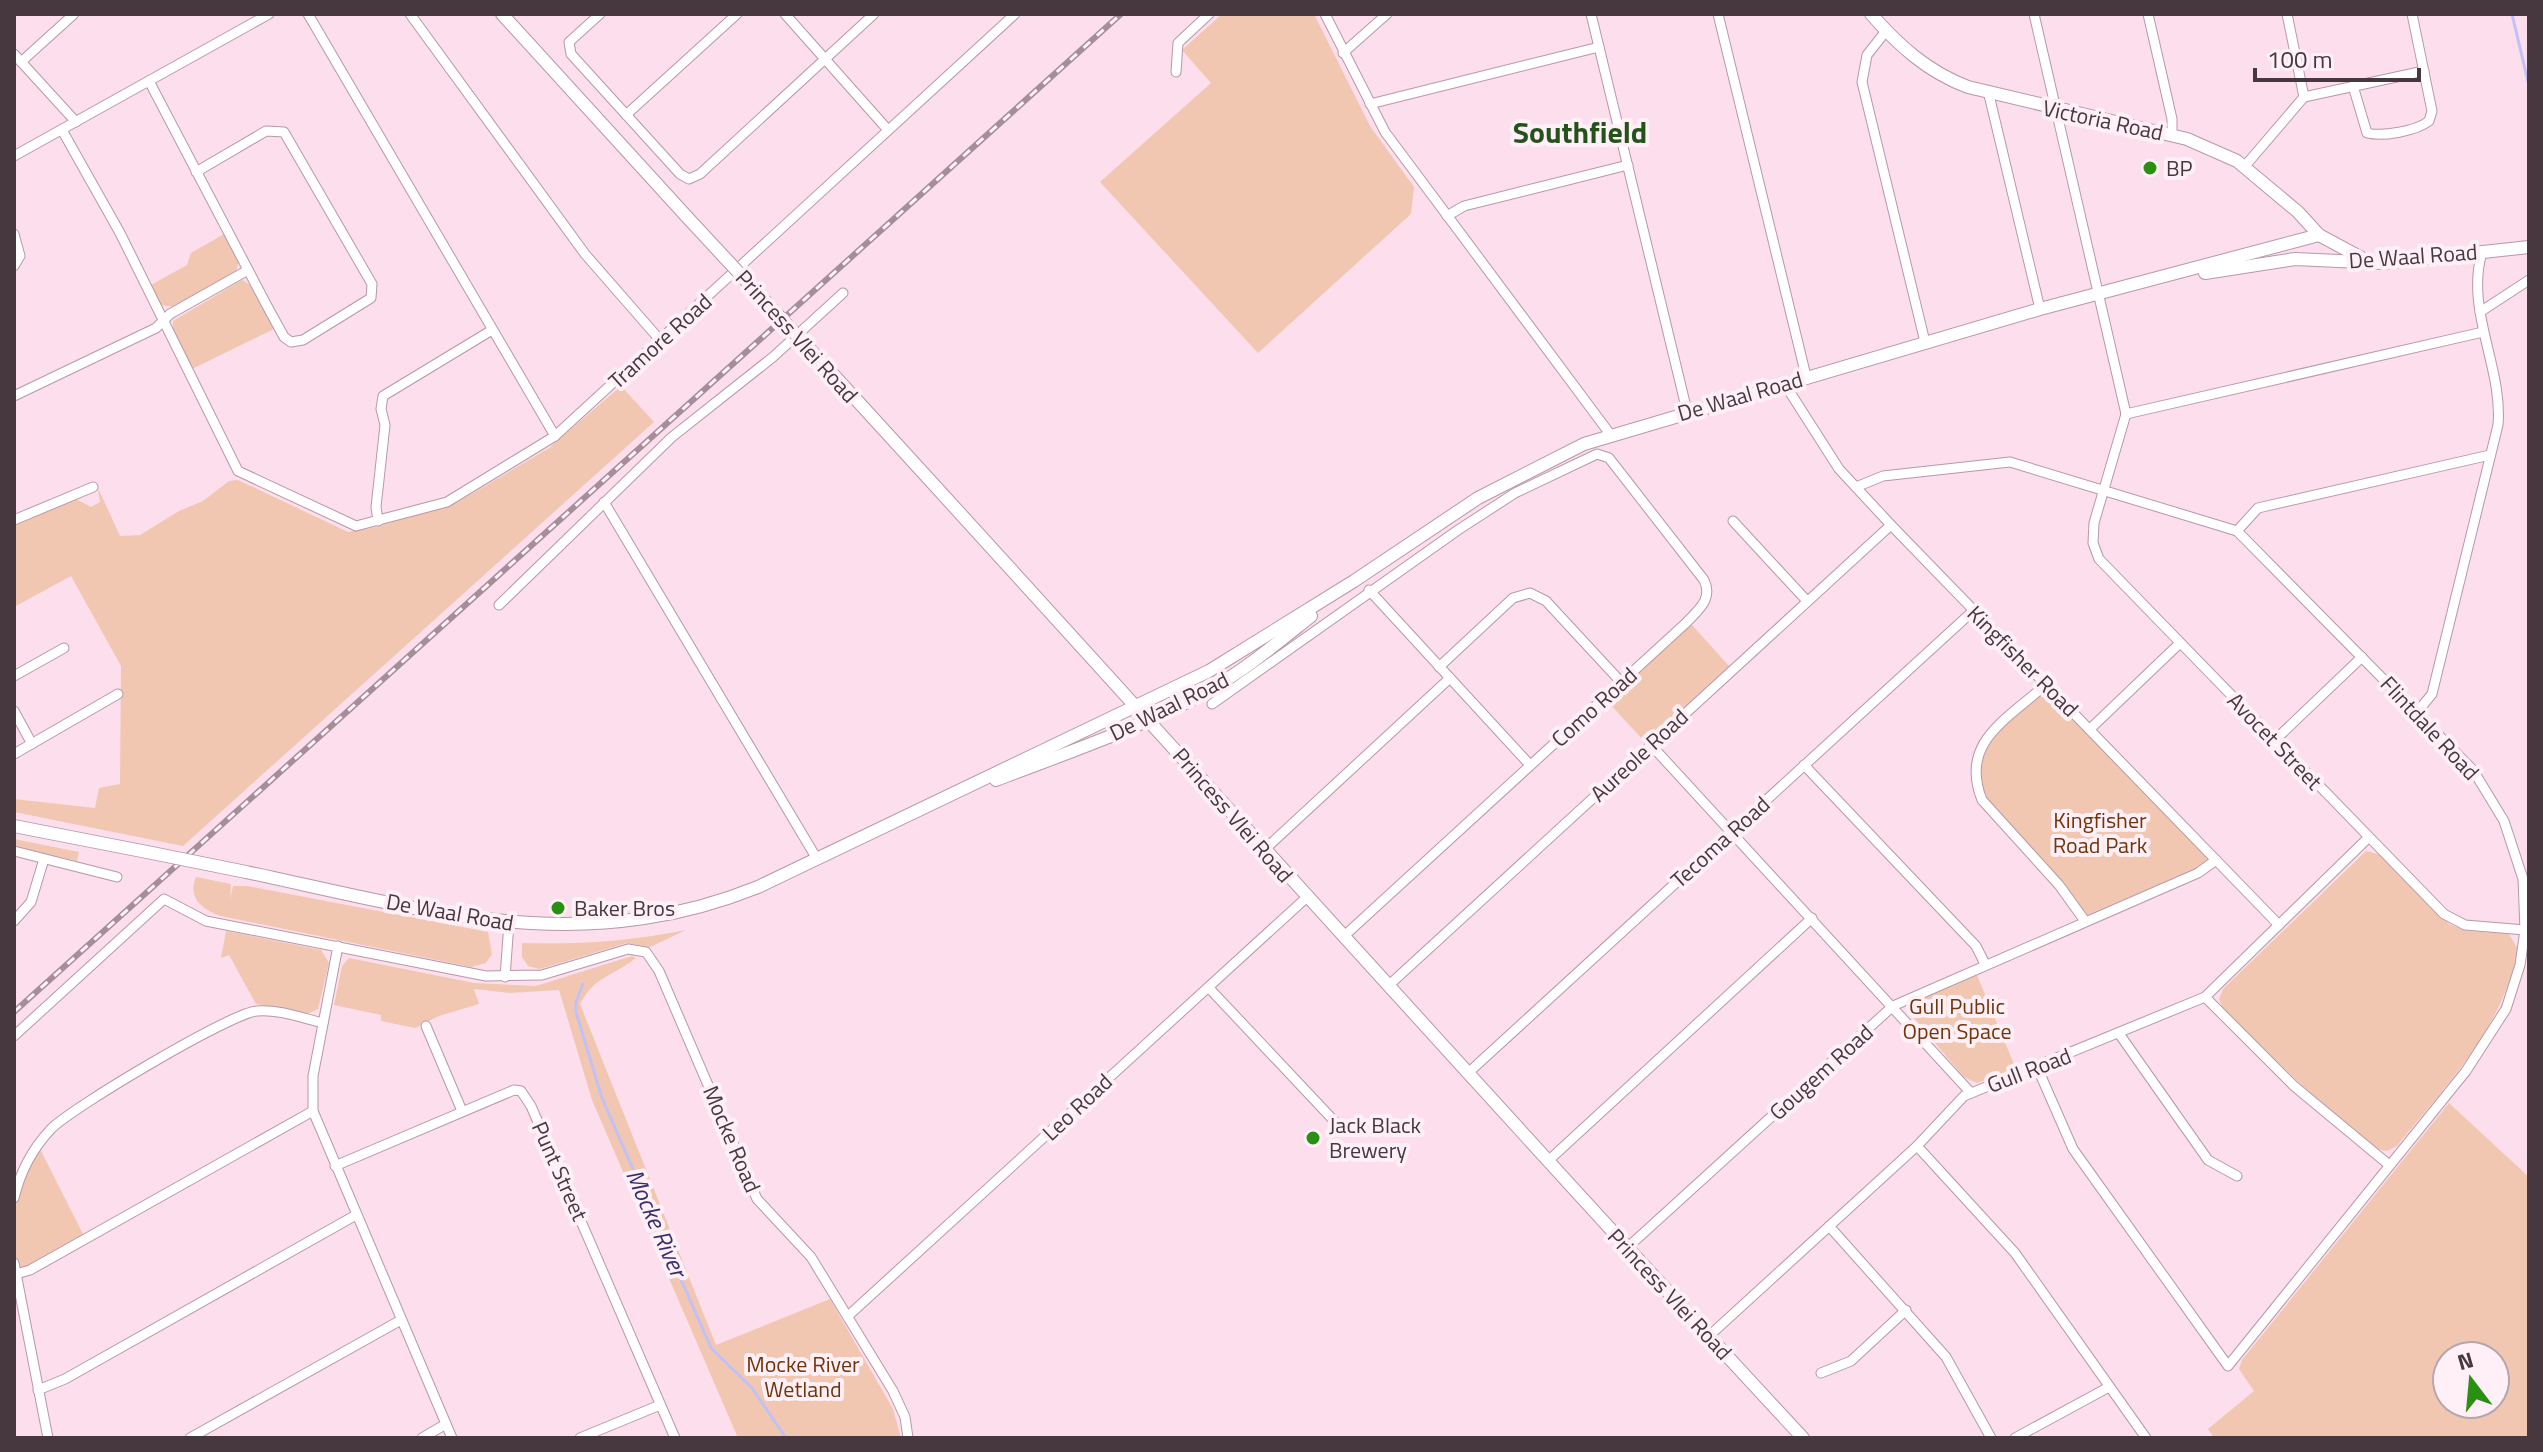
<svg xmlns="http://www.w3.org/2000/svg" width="2543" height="1452" viewBox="0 0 2543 1452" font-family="'Titillium Web',sans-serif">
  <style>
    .green { fill: #f1c7b2; fill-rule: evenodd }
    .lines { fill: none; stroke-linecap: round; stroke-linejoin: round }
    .stream { stroke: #c1c1f7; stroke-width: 3 }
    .street-casing { stroke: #b997a8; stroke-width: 11 }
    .secondary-casing { stroke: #b997a8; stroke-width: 14 }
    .street { stroke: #fff; stroke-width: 9 }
    .secondary { stroke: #fff; stroke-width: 12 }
    .rail-casing { stroke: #a58e99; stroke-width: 6 }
    .rail { stroke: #fff0f7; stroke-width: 3; stroke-dasharray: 9; stroke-linecap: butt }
    .secondary-bridge-casing { stroke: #b997a8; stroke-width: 14; stroke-linecap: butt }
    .secondary-bridge { stroke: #fff; stroke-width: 12 }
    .poi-dot { fill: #2a9012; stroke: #fff0f7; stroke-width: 3 }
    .labels { text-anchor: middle; stroke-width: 8; stroke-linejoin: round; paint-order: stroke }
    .street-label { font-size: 22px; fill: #47383f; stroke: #fff0f7 }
    .poi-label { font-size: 22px; fill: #47383f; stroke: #fff0f7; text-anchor: start }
    .park-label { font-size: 22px; fill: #743307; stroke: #fff0f7 }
    .water-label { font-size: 24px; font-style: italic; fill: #352e6d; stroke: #fff0f7 }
    .district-label { font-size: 30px; font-weight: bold; fill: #23521b; stroke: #fff0f7 }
  </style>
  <rect width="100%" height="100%" fill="#fcdeed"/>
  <g class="green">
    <path d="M 1222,14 L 1314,14 L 1370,126 L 1414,187 L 1411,214 L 1258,353 L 1100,182 L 1211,83 L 1182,50 Z"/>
    <path d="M 224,234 L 239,261 L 236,272 L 174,307 L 161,305 L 151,285 L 187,265 L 191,253 Z"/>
    <path d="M 242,280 L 251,285 L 274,329 L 192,369 L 173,330 L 173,321 Z"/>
    <path d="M 621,386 L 654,422 L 183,846 L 14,812 L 14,799 L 95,808 L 99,788 L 120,784 L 121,666 L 71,576 L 14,607 L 14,524 L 76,499 L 91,507 L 100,502 L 98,488 L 120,536 L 140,535 L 179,511 L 203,501 L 229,481 L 238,480 L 348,532 L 376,527 L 458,502 L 549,448 Z"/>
    <path d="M 1691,624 L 1729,666 L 1646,743 L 1607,701 Z"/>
    <path d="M 2045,685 L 2216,860 L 2085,921 L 1982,800 L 1978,752 Z"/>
    <path d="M 14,839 L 79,852 L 77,861 L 14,846 Z"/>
    <path d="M 2366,851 L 2381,855 L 2449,924 L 2467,931 L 2509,934 L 2518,949 C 2503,1028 2446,1085 2397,1146 L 2387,1151 L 2377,1149 L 2310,1093 L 2223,1009 L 2219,999 L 2223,989 Z"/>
    <path d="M 196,877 L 231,884 L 230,900 L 233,886 L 247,886 L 488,932 L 492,954 L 486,963 L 471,967 L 221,916 C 203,910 187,898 196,877 Z"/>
    <path d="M 686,930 L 650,947 L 627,943 L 540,969 L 528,966 L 522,957 L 522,943 C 578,945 631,941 686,930 Z"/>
    <path d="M 226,931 L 321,950 L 329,963 L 318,1009 L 307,1014 L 256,1004 L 229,955 L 221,958 Z"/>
    <path d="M 632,956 L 636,958 C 610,978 596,975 580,1004 L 716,1345 L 830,1299 L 893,1409 L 901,1438 L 738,1438 L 592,1100 L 559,990 L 510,993 L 474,989 L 479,1004 L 439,1016 L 415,1028 L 381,1021 L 381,1015 L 334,1005 L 342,966 L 349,958 L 474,983 L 536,986 Z"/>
    <path d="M 1976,973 L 2016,1069 L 1977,1083 L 1964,1077 L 1908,1011 L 1914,1000 Z"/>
    <path d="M 2449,1103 L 2529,1177 L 2529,1438 L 2214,1438 L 2208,1429 L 2254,1391 L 2239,1369 L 2242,1360 ZM 2447,1356 L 2495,1356 L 2495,1404 L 2447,1404 Z"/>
    <path d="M 38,1145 L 85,1238 L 16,1274 L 14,1198 Z"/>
  </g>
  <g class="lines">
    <g class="stream">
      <path d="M 2512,14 L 2529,86"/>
      <path d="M 583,984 L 576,1002 L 576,1012 L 602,1098 L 711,1348 L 752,1388 L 786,1438"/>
    </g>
    <defs>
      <g id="street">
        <path d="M 308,14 L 555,436"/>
        <path d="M 410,14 L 585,254 L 660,340"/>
        <path d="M 600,14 L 569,42 L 571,54 L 680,174 L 689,179 L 700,174 L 874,14"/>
        <path d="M 785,14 L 888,130"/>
        <path d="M 1325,14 L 1385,132 L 1610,434"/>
        <path d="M 1591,14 L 1687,411"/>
        <path d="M 1718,14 L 1806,376"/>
        <path d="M 2034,14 L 2126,414 L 2094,523 L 2093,543 L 2099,559 L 2444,914 L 2465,925 L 2525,930"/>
        <path d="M 2148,14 L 2172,119 L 2172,135"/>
        <path d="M 2287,14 L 2304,97"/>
        <path d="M 1886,31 L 1867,55 L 1862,82 L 1925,342"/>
        <path d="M 1343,53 L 1387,14"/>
        <path d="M 14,54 L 76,122"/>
        <path d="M 21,62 L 74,14"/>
        <path d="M 1176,72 L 1178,43 L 1209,14"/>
        <path d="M 149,81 L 266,304 L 284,337 L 291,342 L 303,340 L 371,298 L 372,284 L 284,132 L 266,131 L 196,172"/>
        <path d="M 2353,86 L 2367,133 C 2383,137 2416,131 2429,121 L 2432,111 L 2412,14"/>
        <path d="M 1989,95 L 2040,309"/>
        <path d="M 1370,104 L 1599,47"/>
        <path d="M 626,115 L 737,14"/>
        <path d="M 62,130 L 120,233 L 238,471 L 356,526 L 447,502 L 555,436 L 1015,14"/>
        <path d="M 14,156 L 269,14"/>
        <path d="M 2245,166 L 2304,97 L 2424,71"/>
        <path d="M 1447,216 L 1464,206 L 1628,165"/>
        <path d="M 14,234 L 20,256 L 14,266"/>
        <path d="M 2480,312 L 2529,280"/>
        <path d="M 1784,383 L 1839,469 L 1891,525 L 2279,925"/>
        <path d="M 14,396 L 156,328 L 170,314 L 248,270"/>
        <path d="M 2126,414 L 2483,332"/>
        <path d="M 1856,487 L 1883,476 L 2010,462 L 2237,531 L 2473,770 L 2504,821 L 2523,879 L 2525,930 L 2520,965 L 2506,1009 L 2466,1071 L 2228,1366 L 2073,1149 L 2037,1067"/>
        <path d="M 604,502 L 817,859"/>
        <path d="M 14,520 L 93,487"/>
        <path d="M 378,521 L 376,507 L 385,425 L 381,409 L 383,396 L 492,330"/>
        <path d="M 1733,521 L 1807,601"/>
        <path d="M 2237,531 L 2258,508 L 2490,455"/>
        <path d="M 1369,590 L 1530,765"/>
        <path d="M 499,605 L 672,437 L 773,357 L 843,293"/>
        <path d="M 1439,667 L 1513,598 L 1530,593 L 1546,601 L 1621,682"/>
        <path d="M 14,676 L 64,648"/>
        <path d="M 2045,685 C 2007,720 1959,742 1982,800 L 2059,885 L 2085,921"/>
        <path d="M 1212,704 L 1458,530 L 1515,493 L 1597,454 L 1609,458 L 1704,580 C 1713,599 1699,609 1687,622 L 1343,937"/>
        <path d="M 14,711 L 32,744"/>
        <path d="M 2418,711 L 2432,694 L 2498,425 C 2503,367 2465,311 2482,252"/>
        <path d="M 2090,729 L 2180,643"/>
        <path d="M 2275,740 L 2362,657"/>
        <path d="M 1651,745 L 1971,1093"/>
        <path d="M 14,754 L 118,694"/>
        <path d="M 1804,765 L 1976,946 L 1985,964"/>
        <path d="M 1264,850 L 1450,678"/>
        <path d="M 14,851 L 117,877"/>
        <path d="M 14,921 L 31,902 L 44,859"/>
        <path d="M 338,946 L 313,1076 L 313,1111 L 452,1438"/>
        <path d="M 505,977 L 509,923"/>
        <path d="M 1388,986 L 1891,525"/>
        <path d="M 1209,988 L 1338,1125"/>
        <path d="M 2205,997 L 2294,1086 L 2388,1164"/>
        <path d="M 426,1026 L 462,1111"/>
        <path d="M 2120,1035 L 2208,1160 L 2237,1176"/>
        <path d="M 14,1036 L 164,899 L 206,921 L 486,976 L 542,975 L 628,949 L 646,952 L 659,971 L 757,1199 L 811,1257 L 893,1391 L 905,1417 L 908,1438"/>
        <path d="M 1468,1073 L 1973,611"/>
        <path d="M 1917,1146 L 2015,1253 L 2146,1438"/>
        <path d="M 1548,1161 L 1812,918"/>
        <path d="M 335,1166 L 514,1090 L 521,1091 L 531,1106 L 675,1438"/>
        <path d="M 14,1198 C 20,1173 33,1148 51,1129 C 71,1108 231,1013 257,1011 C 278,1009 302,1018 323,1023"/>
        <path d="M 1829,1226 L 1946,1357 L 1991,1438"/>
        <path d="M 1627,1248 L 1893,1006 L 2198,873 L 2216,860"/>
        <path d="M 14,1263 L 48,1438"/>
        <path d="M 16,1274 L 30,1270 L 313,1111"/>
        <path d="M 848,1316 L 1306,898"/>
        <path d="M 1709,1336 L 1917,1146 L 1964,1096 L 2205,997 L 2368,838"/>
        <path d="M 1821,1373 L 1851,1361 L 1906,1310"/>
        <path d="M 38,1390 L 65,1379 L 356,1215"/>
        <path d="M 190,1438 L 401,1320"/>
        <path d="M 422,1438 L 446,1424"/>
        <path d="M 580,1438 L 660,1405"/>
        <path d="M 2015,1438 L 2109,1387"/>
      </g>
      <g id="secondary">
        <path d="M 502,14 L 687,217"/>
        <path d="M 1871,14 C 1899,46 1928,72 1968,87 L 2187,139 L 2237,161 L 2298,212 L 2319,235 L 2371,263"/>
        <path d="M 2205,273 L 2295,259 L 2382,263 L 2529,247"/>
        <path d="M 829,370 C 1155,725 1475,1085 1803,1438"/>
        <path d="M 996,780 C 1066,753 1140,728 1206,692 C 1244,671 1277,643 1311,616"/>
        <path d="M 14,826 L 147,852"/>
        <path d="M 246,872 C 425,910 579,959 758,887 L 1209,671 L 1354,581 L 1478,498 L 1584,444 L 2040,309 L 2319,235"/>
      </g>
    </defs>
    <use href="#street" class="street-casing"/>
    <use href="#secondary" class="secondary-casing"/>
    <use href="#street" class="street"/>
    <use href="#secondary" class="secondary"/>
    <defs>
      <path id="rail" d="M 14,1012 L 1121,14"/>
    </defs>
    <use href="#rail" class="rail-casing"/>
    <use href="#rail" class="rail"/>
    <defs>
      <g id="secondary-bridge">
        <path d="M 687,217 L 829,370"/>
        <path d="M 147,852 L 246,872"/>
      </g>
    </defs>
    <use href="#secondary-bridge" class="secondary-bridge-casing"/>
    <use href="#secondary-bridge" class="secondary-bridge"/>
  </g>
  <g class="poi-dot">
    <circle cx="2150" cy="168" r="8"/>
    <circle cx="558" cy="908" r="8"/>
    <circle cx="1313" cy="1138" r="8"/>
  </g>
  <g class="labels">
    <g class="street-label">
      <text transform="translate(2103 120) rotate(12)" y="8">Victoria Road</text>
      <text transform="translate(2413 256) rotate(-4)" y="8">De Waal Road</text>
      <text transform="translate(797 336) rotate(48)" y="8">Princess Vlei Road</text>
      <text transform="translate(660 341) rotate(-42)" y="8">Tramore Road</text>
      <text transform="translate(1740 396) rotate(-16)" y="8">De Waal Road</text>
      <text transform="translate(2023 661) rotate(45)" y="8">Kingfisher Road</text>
      <text transform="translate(1169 706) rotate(-26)" y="8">De Waal Road</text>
      <text transform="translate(1594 707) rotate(-42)" y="8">Como Road</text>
      <text transform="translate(2430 728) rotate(47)" y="8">Flintdale Road</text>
      <text transform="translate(2275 741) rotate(46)" y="8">Avocet Street</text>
      <text transform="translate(1639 755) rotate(-43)" y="8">Aureole Road</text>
      <text transform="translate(1233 815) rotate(49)" y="8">Princess Vlei Road</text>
      <text transform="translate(1720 842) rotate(-42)" y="8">Tecoma Road</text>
      <text transform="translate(450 912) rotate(10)" y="8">De Waal Road</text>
      <text transform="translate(2029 1070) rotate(-21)" y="8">Gull Road</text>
      <text transform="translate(1821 1072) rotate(-42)" y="8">Gougem Road</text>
      <text transform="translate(1077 1107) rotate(-43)" y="8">Leo Road</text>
      <text transform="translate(732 1139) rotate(67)" y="8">Mocke Road</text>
      <text transform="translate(560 1171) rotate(66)" y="8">Punt Street</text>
      <text transform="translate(1670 1294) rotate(47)" y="8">Princess Vlei Road</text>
    </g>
    <g class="poi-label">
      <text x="2166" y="176">BP</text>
      <text x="574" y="916">Baker Bros</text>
      <text x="1329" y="1133">Jack Black<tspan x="1329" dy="25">Brewery</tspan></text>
    </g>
    <g class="park-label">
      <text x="2100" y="828">Kingfisher<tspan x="2100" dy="25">Road Park</tspan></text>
      <text x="1957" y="1014">Gull Public<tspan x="1957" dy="25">Open Space</tspan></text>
      <text x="803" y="1372">Mocke River<tspan x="803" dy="25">Wetland</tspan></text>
    </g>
    <g class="water-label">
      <text transform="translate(656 1223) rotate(66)" y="8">Mocke River</text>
    </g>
    <g class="district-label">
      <text x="1580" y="143">Southfield</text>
    </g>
  </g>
  <rect width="2543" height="1452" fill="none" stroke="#47383f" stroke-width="32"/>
  <g transform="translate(2471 1380) rotate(344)"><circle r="38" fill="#fff0f7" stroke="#b5a6ad" stroke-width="2"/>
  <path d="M0-6L14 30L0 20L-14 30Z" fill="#2a9012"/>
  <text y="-12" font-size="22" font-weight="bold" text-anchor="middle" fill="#47383f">N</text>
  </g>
  <path d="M2255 68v12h164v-12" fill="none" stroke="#47383f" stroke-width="4"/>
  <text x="2267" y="68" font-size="24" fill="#47383f" stroke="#fff0f7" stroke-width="6" paint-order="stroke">100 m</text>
</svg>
